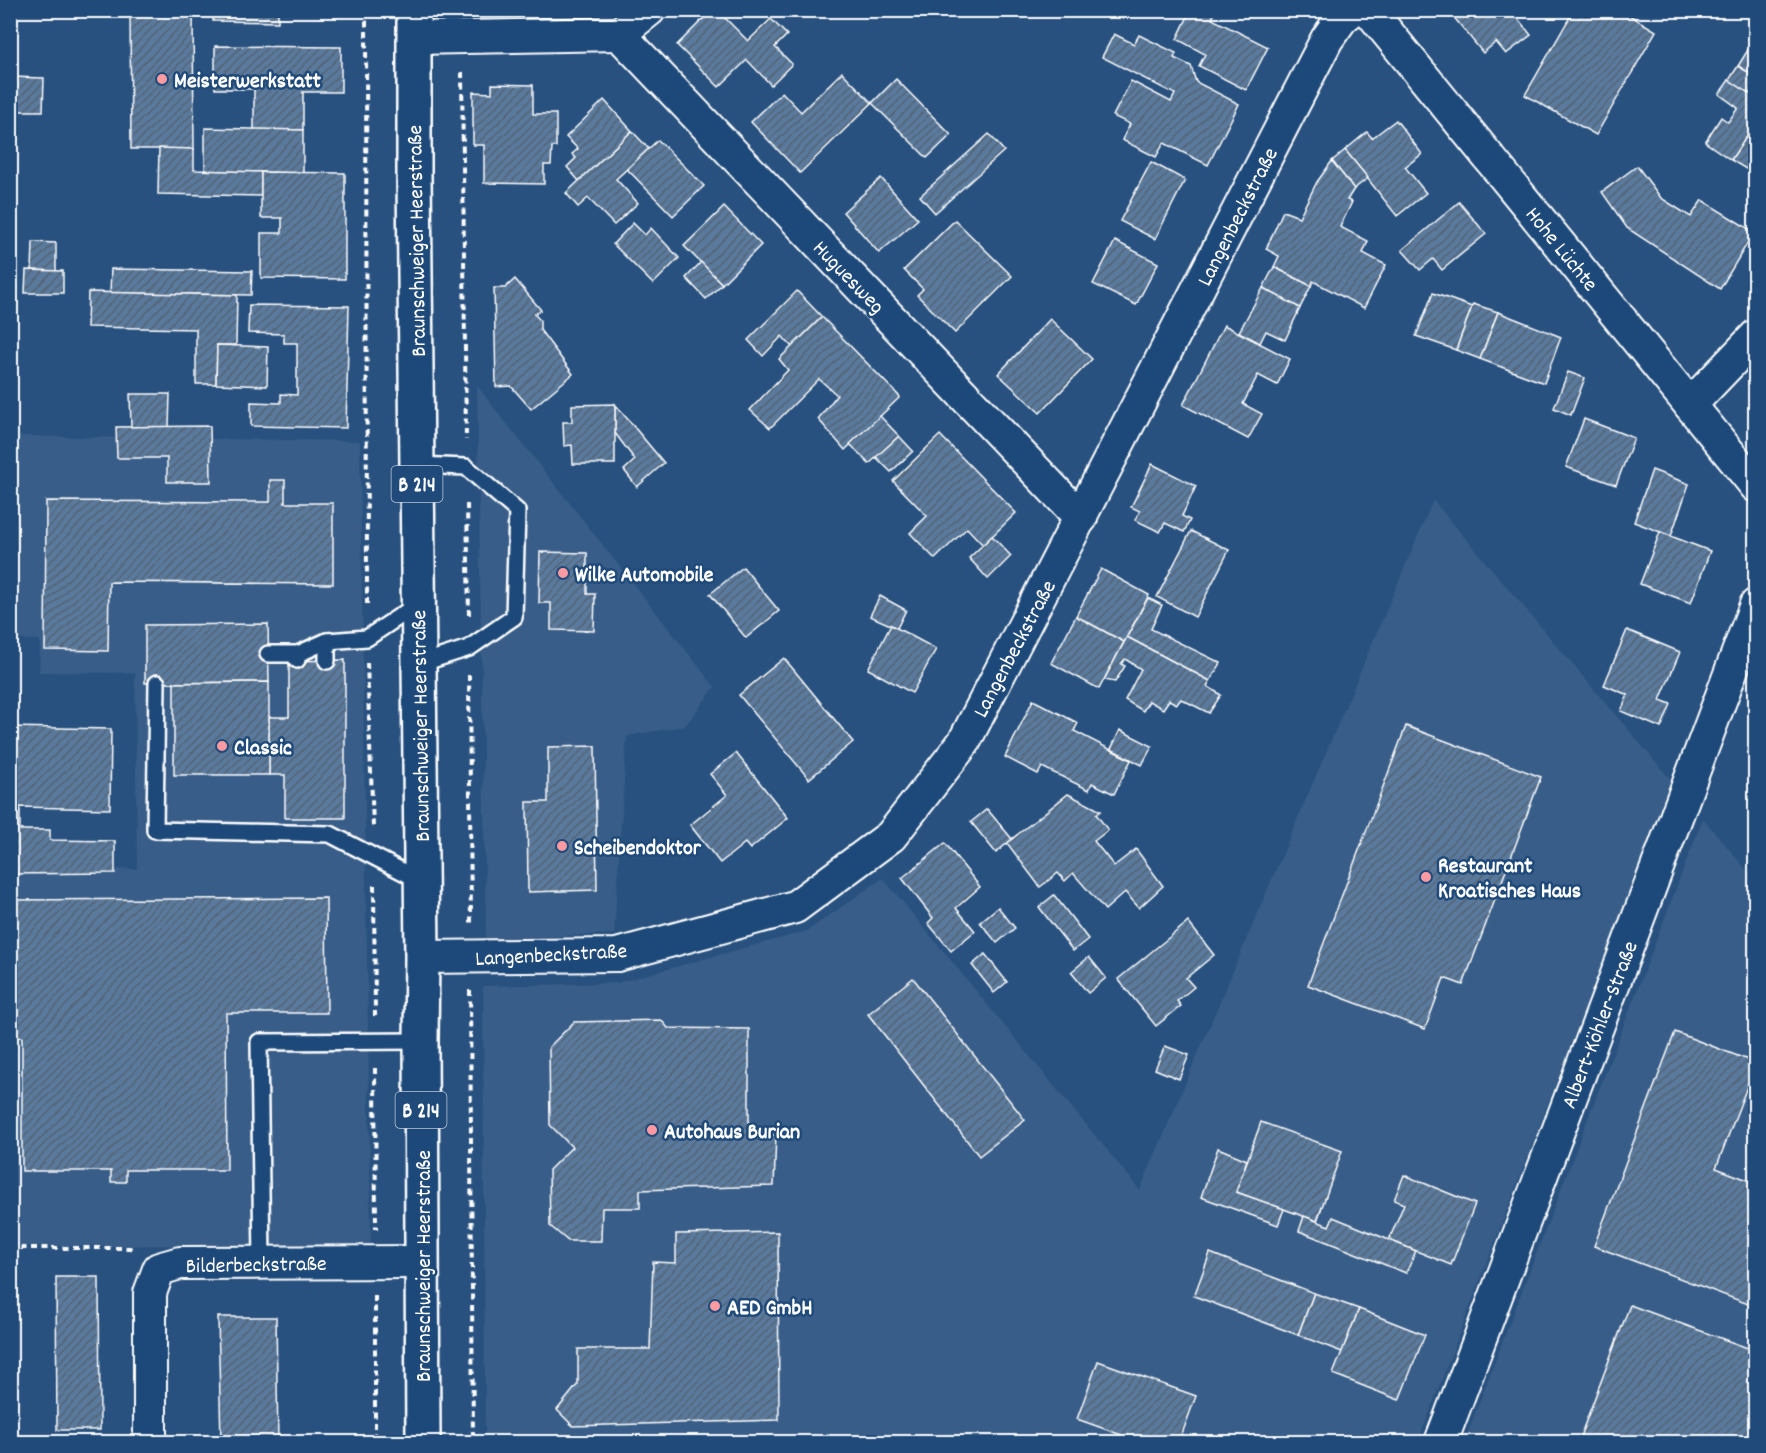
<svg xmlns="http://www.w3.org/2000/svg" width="1766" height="1453" viewBox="0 0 1766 1453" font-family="Dekko,sans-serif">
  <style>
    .built { fill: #375d88 }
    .building { fill: url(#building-hatch); stroke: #fff; stroke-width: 1.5 }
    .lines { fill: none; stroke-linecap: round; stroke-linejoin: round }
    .lane-casing { stroke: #fff; stroke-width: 20 }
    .street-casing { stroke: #fff; stroke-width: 36 }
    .primary-casing { stroke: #fff; stroke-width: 38 }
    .path { stroke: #fff; stroke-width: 4; stroke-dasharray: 6 4.5; stroke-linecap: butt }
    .lane { stroke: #1f4a7a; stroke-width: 15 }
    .street { stroke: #1f4a7a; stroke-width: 32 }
    .primary { stroke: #1f4a7a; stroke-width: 33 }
    .poi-dot { fill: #ff9aa2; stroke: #1f4a7a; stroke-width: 2 }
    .labels { text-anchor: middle; stroke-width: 5; stroke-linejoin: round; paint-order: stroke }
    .shield { fill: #1f4a7a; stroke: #bcc9d7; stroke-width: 1.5 }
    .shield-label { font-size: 21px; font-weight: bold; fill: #fff }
    .poi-label { font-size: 22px; font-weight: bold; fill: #fff; stroke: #1f4a7a; text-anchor: start }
    .street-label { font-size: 22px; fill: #fff; stroke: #1f4a7a }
  </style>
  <defs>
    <pattern id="building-hatch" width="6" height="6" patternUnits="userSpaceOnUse" patternTransform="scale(1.5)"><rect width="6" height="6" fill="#5a7a9d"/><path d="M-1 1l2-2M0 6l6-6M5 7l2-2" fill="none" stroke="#536374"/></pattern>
  </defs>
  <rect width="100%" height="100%" fill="#28517f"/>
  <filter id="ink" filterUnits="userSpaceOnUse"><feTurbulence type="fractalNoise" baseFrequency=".0167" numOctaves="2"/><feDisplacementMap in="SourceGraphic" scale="12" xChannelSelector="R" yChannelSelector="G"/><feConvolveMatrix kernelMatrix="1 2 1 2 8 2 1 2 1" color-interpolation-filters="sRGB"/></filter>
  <g filter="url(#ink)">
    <g class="built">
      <path d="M 477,386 L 715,687 L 685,726 L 627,736 L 614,934 L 486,939 Z"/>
      <path d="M 11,436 L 360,441 L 371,1245 L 11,1246 L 11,867 L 137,869 L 135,673 L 39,672 L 40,640 L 11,639 Z"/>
      <path d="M 1433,500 L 1672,781 L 1418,1442 L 485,1442 L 483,986 L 616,983 L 807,931 L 883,878 L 1140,1190 Z"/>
      <path d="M 1703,818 L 1755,880 L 1755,1442 L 1464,1442 Z"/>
    </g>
    <g class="building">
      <path d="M 130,10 L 193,10 L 194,149 L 131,149 Z"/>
      <path d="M 213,10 L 278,10 L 278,22 L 213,21 Z"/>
      <path d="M 712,10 L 717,10 L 748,41 L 771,19 L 787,35 L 775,47 L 792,64 L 771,85 L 747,60 L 719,87 L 677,45 Z"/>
      <path d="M 1191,10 L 1216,10 L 1212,19 L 1268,47 L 1246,90 L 1199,66 L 1205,54 L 1177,39 Z"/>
      <path d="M 1448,10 L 1511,10 L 1531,35 L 1506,54 L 1496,42 L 1483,53 Z"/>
      <path d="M 1574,10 L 1621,10 L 1656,31 L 1596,135 L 1525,95 Z"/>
      <path d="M 1114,34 L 1134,44 L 1139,35 L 1176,53 L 1174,58 L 1191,66 L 1196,82 L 1239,104 L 1208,165 L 1164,143 L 1156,157 L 1122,140 L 1130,124 L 1113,116 L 1131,81 L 1171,102 L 1175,94 L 1102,57 Z"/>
      <path d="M 1751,45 L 1756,47 L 1756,77 L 1738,66 Z"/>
      <path d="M 215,46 L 341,47 L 341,92 L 303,92 L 303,130 L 254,130 L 254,89 L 215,89 Z"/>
      <path d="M 1738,66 L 1756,77 L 1756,98 L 1729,80 Z"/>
      <path d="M 842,72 L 872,103 L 800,173 L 751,122 L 782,92 L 801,112 Z"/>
      <path d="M 10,77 L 44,78 L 43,111 L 10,111 Z"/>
      <path d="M 896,79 L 951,135 L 927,158 L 872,103 Z"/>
      <path d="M 1729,80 L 1756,98 L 1756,122 L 1731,160 L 1705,142 L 1721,117 L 1728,122 L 1738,108 L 1719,94 Z"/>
      <path d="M 492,84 L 533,85 L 533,114 L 556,114 L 556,147 L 552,147 L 551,165 L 544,165 L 544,184 L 484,183 L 484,145 L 473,145 L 473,92 L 492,93 Z"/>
      <path d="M 604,100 L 632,131 L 579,181 L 567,167 L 576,158 L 572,154 L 578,149 L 566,137 Z"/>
      <path d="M 1396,120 L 1422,154 L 1405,167 L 1426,193 L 1397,216 L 1345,150 L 1367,132 L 1372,138 Z"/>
      <path d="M 1756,122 L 1756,175 L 1731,160 Z"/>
      <path d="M 205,128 L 303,130 L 303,173 L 205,171 Z"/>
      <path d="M 632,131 L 649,149 L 616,179 L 638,203 L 614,225 L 588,198 L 578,207 L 566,193 Z"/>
      <path d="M 989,134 L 1004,151 L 935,213 L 920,196 Z"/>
      <path d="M 658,140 L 704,186 L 673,216 L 627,169 Z"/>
      <path d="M 159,148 L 194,149 L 194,170 L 261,172 L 261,196 L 158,194 Z"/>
      <path d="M 1345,150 L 1368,178 L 1354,189 L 1332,161 Z"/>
      <path d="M 1332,161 L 1354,189 L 1347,200 L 1352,202 L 1340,227 L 1368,241 L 1363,253 L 1386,265 L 1364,308 L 1313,281 L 1311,286 L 1274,267 L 1279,256 L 1266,249 L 1283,211 L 1299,217 L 1317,182 Z"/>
      <path d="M 1151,162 L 1185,180 L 1155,239 L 1120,221 Z"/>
      <path d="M 1637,166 L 1661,198 L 1691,217 L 1702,200 L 1754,232 L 1720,289 L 1627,228 L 1602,192 Z"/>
      <path d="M 261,172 L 345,173 L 345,279 L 261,278 L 261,233 L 282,233 L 282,218 L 261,218 Z"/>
      <path d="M 881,178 L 918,219 L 879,253 L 843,212 Z"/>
      <path d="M 1459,202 L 1486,234 L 1442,270 L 1433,259 L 1420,270 L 1402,250 Z"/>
      <path d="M 724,207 L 761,245 L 722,284 L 684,246 Z"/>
      <path d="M 955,220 L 1012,276 L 955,333 L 917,295 L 923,289 L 904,270 Z"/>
      <path d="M 633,223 L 645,235 L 651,228 L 679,258 L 653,284 L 613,244 Z"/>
      <path d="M 1115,241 L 1158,263 L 1136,305 L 1093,284 Z"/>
      <path d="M 33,242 L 56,243 L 56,271 L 32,270 Z"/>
      <path d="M 701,262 L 722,284 L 706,299 L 686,278 Z"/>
      <path d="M 1274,267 L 1311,286 L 1300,308 L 1263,288 Z"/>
      <path d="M 111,269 L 252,271 L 251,295 L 110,293 Z"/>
      <path d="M 26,270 L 63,271 L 63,293 L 25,293 Z"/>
      <path d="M 515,279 L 541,310 L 534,314 L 540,320 L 540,330 L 573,374 L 531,409 L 511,386 L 496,387 L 494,288 L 505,288 Z"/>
      <path d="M 1263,288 L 1300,308 L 1285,340 L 1266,331 L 1260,343 L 1239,332 Z"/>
      <path d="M 797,291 L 822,317 L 792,347 L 782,336 L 763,356 L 748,340 Z"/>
      <path d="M 88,292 L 237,295 L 236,345 L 217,345 L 216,384 L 196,384 L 196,329 L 87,327 Z"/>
      <path d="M 1433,293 L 1472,307 L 1456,350 L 1416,336 Z"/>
      <path d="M 1473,304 L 1498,312 L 1480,359 L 1456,350 Z"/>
      <path d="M 249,305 L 349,306 L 346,428 L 251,426 L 251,402 L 281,403 L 281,394 L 297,395 L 297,343 L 284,343 L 284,334 L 248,333 Z"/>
      <path d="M 1498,312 L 1561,337 L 1544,383 L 1480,359 Z"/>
      <path d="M 822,317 L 900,397 L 845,450 L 818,419 L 837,395 L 819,379 L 770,428 L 750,410 L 788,370 L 779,359 Z"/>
      <path d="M 1050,319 L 1092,359 L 1040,413 L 998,374 Z"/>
      <path d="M 1224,325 L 1290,359 L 1277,385 L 1258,375 L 1243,404 L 1262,414 L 1248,439 L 1183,405 Z"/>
      <path d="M 217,345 L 268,347 L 267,386 L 216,384 Z"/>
      <path d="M 1568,372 L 1585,378 L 1571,415 L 1554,408 Z"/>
      <path d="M 130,394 L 170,394 L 169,427 L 131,427 Z"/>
      <path d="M 615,404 L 664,463 L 637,487 L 624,470 L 635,460 L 615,433 Z"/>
      <path d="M 615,404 L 615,464 L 573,464 L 572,445 L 564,446 L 563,422 L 572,422 L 572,405 Z"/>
      <path d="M 880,416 L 899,436 L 869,464 L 850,444 Z"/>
      <path d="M 1584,419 L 1634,438 L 1616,485 L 1566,467 Z"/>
      <path d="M 210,426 L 211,482 L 167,482 L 167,458 L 117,458 L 116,427 Z"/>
      <path d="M 940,435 L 1016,513 L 983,545 L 967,528 L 935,559 L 910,533 L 927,516 L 893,481 Z"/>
      <path d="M 899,436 L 913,451 L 891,472 L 876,457 Z"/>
      <path d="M 1152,464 L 1196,486 L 1182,516 L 1190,520 L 1184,532 L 1165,523 L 1160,532 L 1135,520 L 1140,511 L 1131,507 Z"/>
      <path d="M 1652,470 L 1689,484 L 1671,536 L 1634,522 Z"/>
      <path d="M 270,480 L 285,480 L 285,503 L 333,503 L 333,584 L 109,582 L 108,651 L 45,650 L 46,501 L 270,502 Z"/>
      <path d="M 1191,531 L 1229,550 L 1195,617 L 1157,597 Z"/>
      <path d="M 1660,532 L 1710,551 L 1691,603 L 1640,584 Z"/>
      <path d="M 992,536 L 1011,556 L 988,579 L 969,558 Z"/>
      <path d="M 540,552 L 587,553 L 587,594 L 595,594 L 594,631 L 551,630 L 551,603 L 539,603 Z"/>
      <path d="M 743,567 L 779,611 L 746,638 L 710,594 Z"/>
      <path d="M 1101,569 L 1149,595 L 1124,642 L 1076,616 Z"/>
      <path d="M 880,596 L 906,610 L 897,628 L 870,616 Z"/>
      <path d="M 1148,598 L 1162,605 L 1151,629 L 1221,663 L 1210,681 L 1127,637 Z"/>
      <path d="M 1076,616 L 1124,642 L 1099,689 L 1051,663 Z"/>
      <path d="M 268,624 L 269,682 L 145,683 L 145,625 Z"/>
      <path d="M 891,625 L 936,649 L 912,693 L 868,669 Z"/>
      <path d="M 1627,630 L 1680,652 L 1660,700 L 1671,704 L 1661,728 L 1621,711 L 1628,695 L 1604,685 Z"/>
      <path d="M 1127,637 L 1210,681 L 1207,686 L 1221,695 L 1209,713 L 1181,699 L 1177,704 L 1169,700 L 1163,709 L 1149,701 L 1143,711 L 1125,700 L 1141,669 L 1125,659 L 1121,664 L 1125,666 L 1115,682 L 1104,680 Z"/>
      <path d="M 784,658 L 853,742 L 809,779 L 739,695 Z"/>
      <path d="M 345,660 L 345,818 L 285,818 L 285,775 L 269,775 L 269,717 L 289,717 L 289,661 Z"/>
      <path d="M 269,682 L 269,775 L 174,775 L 174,683 Z"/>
      <path d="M 1033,700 L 1078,723 L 1074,731 L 1131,760 L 1114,794 L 1092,783 L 1089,790 L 1042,767 L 1038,774 L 1005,757 Z"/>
      <path d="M 1406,726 L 1541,777 L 1463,985 L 1444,978 L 1425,1029 L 1308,985 Z"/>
      <path d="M 10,727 L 111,729 L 110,809 L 20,807 L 20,830 L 50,830 L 50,840 L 115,841 L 115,873 L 10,874 Z"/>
      <path d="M 1120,730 L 1152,746 L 1142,765 L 1111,749 Z"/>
      <path d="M 595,746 L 597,890 L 528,892 L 527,802 L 548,802 L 548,747 Z"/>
      <path d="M 736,753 L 788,818 L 750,849 L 745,843 L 720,863 L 690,825 L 727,795 L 710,774 Z"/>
      <path d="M 1068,794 L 1101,811 L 1096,814 L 1108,830 L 1094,841 L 1114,866 L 1136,849 L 1163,886 L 1139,908 L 1125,892 L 1105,910 L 1073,873 L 1065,881 L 1058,873 L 1040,887 L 1007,843 Z"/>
      <path d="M 987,809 L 1012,839 L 996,853 L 971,822 Z"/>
      <path d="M 945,843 L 980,887 L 956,908 L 975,931 L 951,951 L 928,923 L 933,918 L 902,878 Z"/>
      <path d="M 1054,895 L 1088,939 L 1073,951 L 1039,907 Z"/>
      <path d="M 326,898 L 327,1013 L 226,1013 L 227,1170 L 126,1170 L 126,1182 L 111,1182 L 111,1171 L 22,1171 L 22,1037 L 10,1038 L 10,900 Z"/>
      <path d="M 998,907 L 1015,928 L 997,943 L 980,922 Z"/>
      <path d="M 1188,922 L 1214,955 L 1186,978 L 1194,987 L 1177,1001 L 1181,1006 L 1156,1026 L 1118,979 Z"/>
      <path d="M 985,954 L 1007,982 L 994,993 L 972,965 Z"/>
      <path d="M 1089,957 L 1106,978 L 1088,993 L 1071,972 Z"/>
      <path d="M 913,978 L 1025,1120 L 979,1156 L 868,1014 Z"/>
      <path d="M 661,1020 L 668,1028 L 749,1029 L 749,1135 L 776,1135 L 774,1186 L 640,1190 L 640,1208 L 602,1208 L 601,1241 L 568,1241 L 550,1226 L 549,1170 L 572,1147 L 550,1125 L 549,1047 L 574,1022 Z"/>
      <path d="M 1675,1032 L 1756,1063 L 1716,1168 L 1756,1183 L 1756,1307 L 1594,1246 Z"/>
      <path d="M 1165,1046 L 1189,1055 L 1179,1079 L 1155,1069 Z"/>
      <path d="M 1261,1122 L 1342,1151 L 1317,1221 L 1236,1192 Z"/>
      <path d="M 1218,1148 L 1247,1160 L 1236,1192 L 1284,1209 L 1278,1225 L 1201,1197 Z"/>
      <path d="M 1404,1175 L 1475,1204 L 1451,1265 L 1389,1240 L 1404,1204 L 1394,1200 Z"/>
      <path d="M 1304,1216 L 1329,1226 L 1333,1217 L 1416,1251 L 1406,1273 L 1299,1231 Z"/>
      <path d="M 778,1232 L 779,1420 L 573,1426 L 557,1410 L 578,1384 L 578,1349 L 650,1349 L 653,1262 L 676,1263 L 676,1234 Z"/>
      <path d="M 1210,1253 L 1314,1293 L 1298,1335 L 1194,1296 Z"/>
      <path d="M 56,1277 L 99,1277 L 100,1430 L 57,1430 Z"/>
      <path d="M 1314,1293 L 1359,1309 L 1342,1352 L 1298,1335 Z"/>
      <path d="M 1630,1305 L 1756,1351 L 1756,1442 L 1578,1442 Z"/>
      <path d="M 1359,1309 L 1425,1335 L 1399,1400 L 1333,1374 Z"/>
      <path d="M 218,1317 L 276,1317 L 278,1442 L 221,1442 Z"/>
      <path d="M 1098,1361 L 1196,1396 L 1179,1442 L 1141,1442 L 1077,1419 Z"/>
    </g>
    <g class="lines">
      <defs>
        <g id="lane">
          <path d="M 417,465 L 466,467 L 517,511 L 514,617 L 469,648 L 419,664"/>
          <path d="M 327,641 L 327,661"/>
          <path d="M 268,654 L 298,654 L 297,660"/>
          <path d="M 298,654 L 327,641 L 367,638 L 418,604"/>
          <path d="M 157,683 L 155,830 L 330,834 L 421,881"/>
          <path d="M 262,1262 L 259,1042 L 421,1041"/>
        </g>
        <g id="street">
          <path d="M 1369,10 L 1756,486"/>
          <path d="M 619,34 L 1081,518"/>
          <path d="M 414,38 L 619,34 L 649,10"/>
          <path d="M 1690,405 L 1756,336"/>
          <path d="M 422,957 L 617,955 L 795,907 L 891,836 L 964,742 L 1327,39 L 1342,18 L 1352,10"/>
          <path d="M 150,1442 L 150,1293 L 159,1269 L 180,1263 L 421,1262"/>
          <path d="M 1441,1442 L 1756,605"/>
        </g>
        <path id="primary" d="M 414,10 L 414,174 L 422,957 L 421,1041 L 423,1442"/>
      </defs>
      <use href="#lane" class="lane-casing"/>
      <use href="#street" class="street-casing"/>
      <use href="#primary" class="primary-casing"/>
      <g class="path">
        <path d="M 366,10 L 367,605"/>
        <path d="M 462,72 L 466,440"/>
        <path d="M 467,504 L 469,617"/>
        <path d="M 367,663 L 373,827"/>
        <path d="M 469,675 L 471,923"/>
        <path d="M 374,885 L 375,1016"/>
        <path d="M 470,990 L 473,1442"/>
        <path d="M 375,1068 L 376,1229"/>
        <path d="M 10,1248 L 130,1248 L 132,1249"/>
        <path d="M 375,1296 L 375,1442"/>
      </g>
      <use href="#lane" class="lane"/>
      <use href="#street" class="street"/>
      <use href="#primary" class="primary"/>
    </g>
  </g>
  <g class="poi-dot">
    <circle cx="162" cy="79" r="6"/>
    <circle cx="563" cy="573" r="6"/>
    <circle cx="222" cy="746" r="6"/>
    <circle cx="562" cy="846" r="6"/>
    <circle cx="1426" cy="877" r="6"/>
    <circle cx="652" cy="1130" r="6"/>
    <circle cx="715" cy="1306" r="6"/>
  </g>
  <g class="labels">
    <g class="shield">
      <rect x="391.5" y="466" width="51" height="36" rx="4.5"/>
      <rect x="395.5" y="1092" width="51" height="36" rx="4.5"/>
    </g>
    <g class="shield-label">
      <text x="417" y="491">B 214</text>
      <text x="421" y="1117">B 214</text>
    </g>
    <g class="poi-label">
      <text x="174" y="87">Meisterwerkstatt</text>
      <text x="575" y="581">Wilke Automobile</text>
      <text x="234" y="754">Classic</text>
      <text x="574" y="854">Scheibendoktor</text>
      <text x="1438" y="872">Restaurant<tspan x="1438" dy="25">Kroatisches Haus</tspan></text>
      <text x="664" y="1138">Autohaus Burian</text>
      <text x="727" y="1314">AED GmbH</text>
    </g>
    <g class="street-label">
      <text transform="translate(1236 216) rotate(-63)" y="8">Langenbeckstraße</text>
      <text transform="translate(415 241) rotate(-91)" y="8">Braunschweiger Heerstraße</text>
      <text transform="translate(1563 248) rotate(51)" y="8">Hohe Lüchte</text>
      <text transform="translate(850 276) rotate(46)" y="8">Huguesweg</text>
      <text transform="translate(1013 648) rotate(-62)" y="8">Langenbeckstraße</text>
      <text transform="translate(419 726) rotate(-91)" y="8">Braunschweiger Heerstraße</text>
      <text transform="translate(551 953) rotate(-3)" y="8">Langenbeckstraße</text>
      <text transform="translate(1598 1024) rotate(-69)" y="8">Albert-Köhler-Straße</text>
      <text transform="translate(256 1263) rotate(-1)" y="8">Bilderbeckstraße</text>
      <text transform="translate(422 1266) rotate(-90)" y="8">Braunschweiger Heerstraße</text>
    </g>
  </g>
  <rect width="1766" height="1453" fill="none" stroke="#1f4a7a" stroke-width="36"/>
  <rect x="18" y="18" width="1730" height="1417" fill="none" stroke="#fff" stroke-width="2" filter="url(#ink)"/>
</svg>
